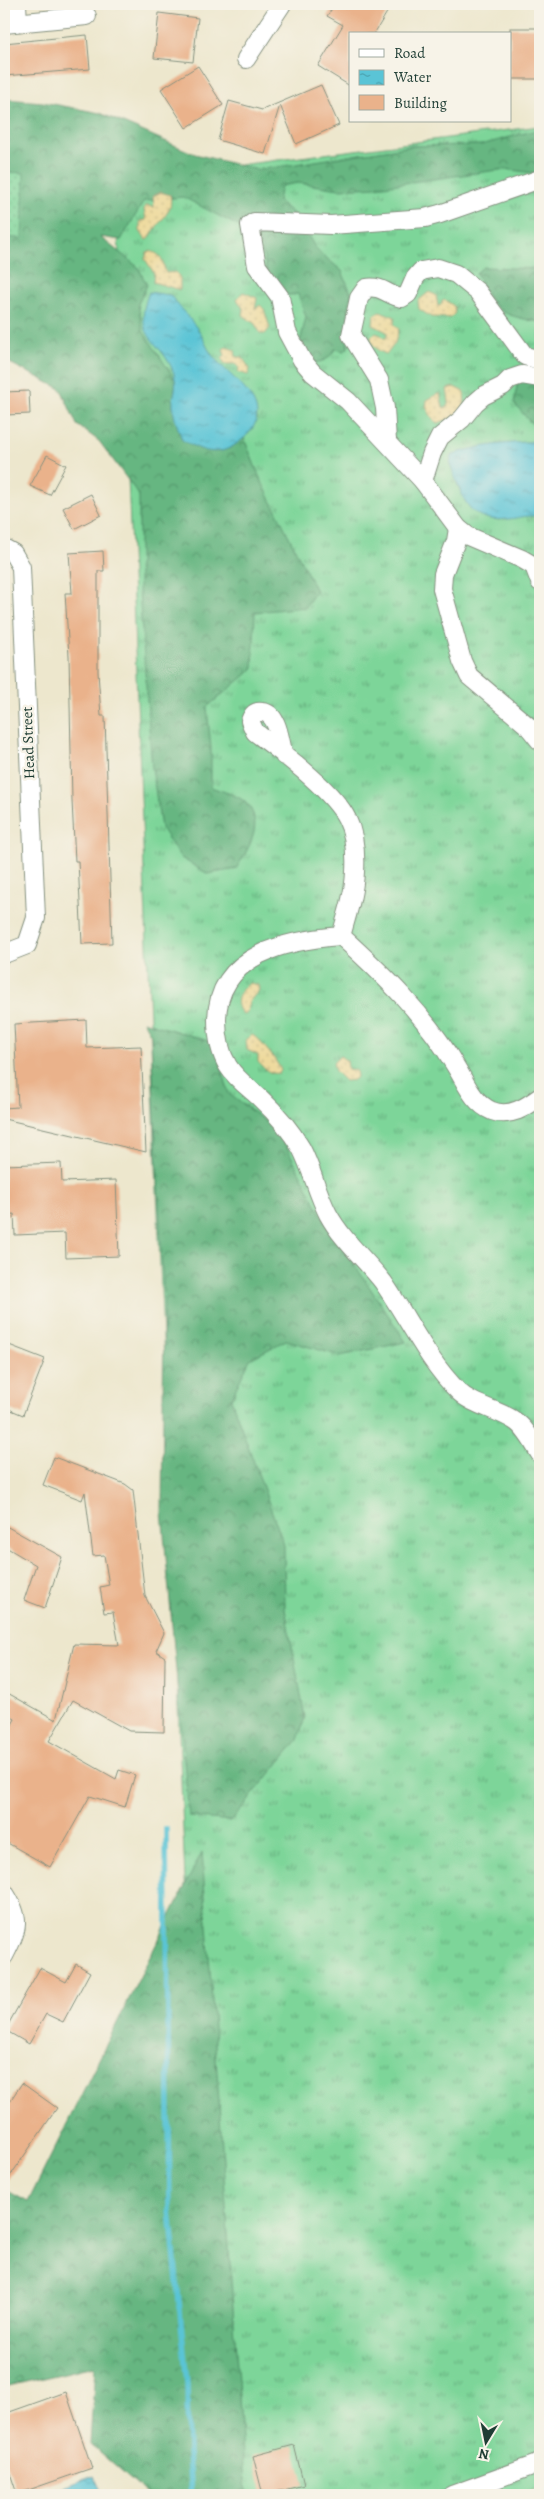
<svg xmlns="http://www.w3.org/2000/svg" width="544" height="2499" viewBox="0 0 544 2499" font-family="Alegreya,serif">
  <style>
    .grass { fill: url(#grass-tufts); stroke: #4e8966 }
    .forest { fill: url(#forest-crowns); stroke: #427a5a }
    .sand { fill: url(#sand-dots); stroke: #868c69 }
    .park { fill: url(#park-dots); stroke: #4e8966 }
    .water { fill: url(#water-ripples); stroke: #3c8085 }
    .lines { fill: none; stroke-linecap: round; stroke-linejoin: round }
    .stream { stroke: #5ac4d6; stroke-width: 5.5 }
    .building { fill: #eab28b }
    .minor-casing { stroke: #869280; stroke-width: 20 }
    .minor { stroke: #fff; stroke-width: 18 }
    .labels { text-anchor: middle; stroke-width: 5; stroke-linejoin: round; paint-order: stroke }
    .street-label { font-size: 15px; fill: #1f3d34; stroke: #f7f3e8 }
  </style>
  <defs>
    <pattern id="grass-tufts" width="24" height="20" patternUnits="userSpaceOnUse" patternTransform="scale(1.25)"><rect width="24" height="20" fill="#7dd599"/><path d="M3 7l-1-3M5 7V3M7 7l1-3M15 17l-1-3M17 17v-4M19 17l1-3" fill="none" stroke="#66ae7e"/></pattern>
    <pattern id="forest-crowns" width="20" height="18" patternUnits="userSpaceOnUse" patternTransform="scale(1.25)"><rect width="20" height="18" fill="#66b681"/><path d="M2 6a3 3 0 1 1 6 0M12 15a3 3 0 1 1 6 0" fill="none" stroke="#53956a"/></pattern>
    <pattern id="sand-dots" width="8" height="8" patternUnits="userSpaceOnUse" patternTransform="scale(1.25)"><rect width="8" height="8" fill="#eeda9e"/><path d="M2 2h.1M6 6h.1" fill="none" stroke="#ccbc89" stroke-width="1.8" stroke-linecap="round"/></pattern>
    <pattern id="park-dots" width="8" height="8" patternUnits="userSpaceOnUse" patternTransform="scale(1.25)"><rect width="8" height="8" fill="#7dd599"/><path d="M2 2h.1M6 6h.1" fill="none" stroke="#66ae7e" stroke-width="1.8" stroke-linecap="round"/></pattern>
    <pattern id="water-ripples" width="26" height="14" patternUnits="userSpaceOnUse" patternTransform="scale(1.25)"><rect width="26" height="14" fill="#5ac4d6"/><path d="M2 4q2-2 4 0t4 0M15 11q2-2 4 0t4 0" fill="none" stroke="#4aa0ae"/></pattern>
  </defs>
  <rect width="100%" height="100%" fill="#f7f3e8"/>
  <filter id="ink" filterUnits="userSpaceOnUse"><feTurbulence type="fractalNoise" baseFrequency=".02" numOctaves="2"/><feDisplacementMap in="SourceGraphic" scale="10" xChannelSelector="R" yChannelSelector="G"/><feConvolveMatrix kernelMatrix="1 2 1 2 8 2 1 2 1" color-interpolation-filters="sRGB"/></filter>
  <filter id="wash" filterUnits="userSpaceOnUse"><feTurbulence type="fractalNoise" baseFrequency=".0096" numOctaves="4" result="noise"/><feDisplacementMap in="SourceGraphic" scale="20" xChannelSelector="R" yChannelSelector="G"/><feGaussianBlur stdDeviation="1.12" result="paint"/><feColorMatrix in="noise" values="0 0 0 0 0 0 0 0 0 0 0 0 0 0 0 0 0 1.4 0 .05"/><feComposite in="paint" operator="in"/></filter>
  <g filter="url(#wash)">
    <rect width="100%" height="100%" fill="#ede7cd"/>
    <path class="grass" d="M 540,126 L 540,2488 L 515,2495 L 210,2495 L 116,181 Z"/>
    <g class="forest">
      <path d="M 4,99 L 43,102 L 100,113 L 195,154 L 258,170 L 411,146 L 481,145 L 540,129 L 540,174 L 505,169 L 376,187 L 340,189 L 298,183 L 281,186 L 278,201 L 295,215 L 317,250 L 342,271 L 351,293 L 346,332 L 348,348 L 344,351 L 335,349 C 329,360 321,363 309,363 L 300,342 L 306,317 L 298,294 L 286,295 L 268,276 L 259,237 L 183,197 L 144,201 L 121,240 L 100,237 L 138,267 L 147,285 L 138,304 L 143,331 L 176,381 L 173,406 L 230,448 L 244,438 L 259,476 L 316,591 L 305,607 L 255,612 L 253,669 L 207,707 L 211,748 L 211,787 C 221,791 237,795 244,801 C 267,822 248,849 236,869 L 208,874 L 181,858 L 161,828 L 152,768 L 139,589 L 139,495 L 99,441 L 77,425 L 61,389 L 4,360 L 4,200 L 24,189 L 4,182 Z"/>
      <path d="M 483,267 L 540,269 L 540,322 C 500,315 493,311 476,273 Z"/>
      <path d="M 518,380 L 540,385 L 540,427 L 531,423 L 514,403 Z"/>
      <path d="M 143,1021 L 215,1043 L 229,1094 L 279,1132 L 321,1214 L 406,1342 L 340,1356 L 286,1340 L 250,1359 L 231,1399 L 284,1545 L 285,1609 L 305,1717 L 298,1740 L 231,1821 L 189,1817 L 162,1512 L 164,1306 L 151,1035 Z"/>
      <path d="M 202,1852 L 245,2484 L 249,2495 L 148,2495 L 90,2444 L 95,2366 L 4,2387 L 4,2189 L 28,2202 Z"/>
    </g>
    <g class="sand">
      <path d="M 161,192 L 170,195 C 175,213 156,222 150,238 L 146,240 L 140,231 L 140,221 L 146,220 L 144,209 L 147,205 L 154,208 L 153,196 Z"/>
      <path d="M 150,251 C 165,255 162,264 166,273 L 176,272 L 180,278 L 180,290 L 153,282 L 154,273 L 145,259 L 147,252 Z"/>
      <path d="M 243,292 L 257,298 L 255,309 L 260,305 L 264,309 L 270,328 L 265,334 L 261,334 L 255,324 L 243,315 L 244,310 L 237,299 Z"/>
      <path d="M 429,292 L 436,295 L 438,306 L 441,305 L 442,301 L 445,300 L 454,306 L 455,313 L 450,318 L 431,317 L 419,309 L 418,301 Z"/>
      <path d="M 380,311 L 395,317 L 394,324 L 399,329 L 395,343 L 387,354 C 381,353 370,346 371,337 L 375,333 L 381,335 L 385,339 L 387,336 L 387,332 L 373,325 L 374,316 Z"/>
      <path d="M 226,347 L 235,350 L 236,357 L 242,357 L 250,369 L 248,375 L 238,372 L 239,367 L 235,364 L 225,364 L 222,359 L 225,356 L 223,349 Z"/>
      <path d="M 454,387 L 464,392 L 465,404 L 458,416 L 438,423 L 434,421 L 426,407 L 427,400 L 440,393 L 443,407 L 446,408 L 449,402 L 447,389 Z"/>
      <path d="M 250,983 L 258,985 L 259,990 L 249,1002 L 247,1012 L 243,1014 C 232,1004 239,989 250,983 Z"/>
      <path d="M 252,1035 C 258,1037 280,1064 281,1071 L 279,1073 C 269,1075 264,1068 258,1062 L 258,1055 L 247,1050 L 246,1040 Z"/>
      <path d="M 340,1056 L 347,1061 L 348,1069 L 356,1071 L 357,1077 L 354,1080 L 345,1081 L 335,1071 L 333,1063 Z"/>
    </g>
    <path class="park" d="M 4,172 L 24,173 L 22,239 L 4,236 Z"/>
    <g class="water">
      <path d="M 149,292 L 170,295 C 179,306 188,317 197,328 C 203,336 206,347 212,355 C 235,384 286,410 235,445 C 215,458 200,450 182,440 C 179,430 173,417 173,406 C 172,397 177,388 175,379 C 168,341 129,342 149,292 Z"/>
      <path d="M 540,441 L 540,517 C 530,514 519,518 509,519 C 466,524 464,498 450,465 L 451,456 C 475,444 514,443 540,441 Z"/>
      <path d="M 94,2476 L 103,2495 L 41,2495 Z"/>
    </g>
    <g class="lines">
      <path class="stream" d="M 166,1829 L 170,2210 L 187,2383 L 188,2453 L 191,2495"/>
    </g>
    <g id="blocks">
      <g class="building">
        <path d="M 335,4 L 392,4 L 374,34 L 350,34 L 350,86 L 318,66 L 343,25 L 327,16 Z"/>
        <path d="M 159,13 L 198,18 L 193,62 L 154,58 Z"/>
        <rect x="510" y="28" width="30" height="51"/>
        <path d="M 87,35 L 90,69 L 4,76 L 4,43 Z"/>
        <path d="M 198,66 L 223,105 L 186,128 L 161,89 Z"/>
        <path d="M 321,85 L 339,125 L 296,144 L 280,105 L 265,154 L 218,140 L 229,101 L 262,110 Z"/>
        <path d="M 29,391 L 30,414 L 4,415 L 4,392 Z"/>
        <path d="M 47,455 L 66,465 L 50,495 L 30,486 Z"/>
        <path d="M 91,494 L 101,515 L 74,529 L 63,508 Z"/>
        <path d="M 103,551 L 104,571 L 98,571 L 98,672 L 101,716 L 105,716 L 112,943 L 82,944 L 78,861 L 75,861 L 72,801 L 69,656 L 65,593 L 72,593 L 69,553 Z"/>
        <path d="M 86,1020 L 87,1048 L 141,1046 L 146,1152 L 4,1119 L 4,1108 L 18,1107 L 14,1024 Z"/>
        <path d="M 61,1163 L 62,1182 L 116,1180 L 119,1256 L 66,1258 L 65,1233 L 15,1235 L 14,1214 L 4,1215 L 4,1165 Z"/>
        <path d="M 4,1343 L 45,1359 L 23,1415 L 4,1407 Z"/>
        <path d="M 54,1457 L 125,1484 L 133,1490 L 145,1596 L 164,1633 L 156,1651 L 165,1657 L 164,1732 L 129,1731 L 73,1700 L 49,1741 L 116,1779 L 119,1770 L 135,1775 L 125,1807 L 90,1796 L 50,1867 L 4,1841 L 4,1739 L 15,1719 L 4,1712 L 4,1691 L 56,1720 L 74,1644 L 119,1645 L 113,1612 L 104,1613 L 100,1587 L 109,1585 L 104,1555 L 93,1556 L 85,1492 L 82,1500 L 43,1485 Z"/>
        <path d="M 4,1525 L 62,1557 L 45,1608 L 24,1600 L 36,1565 L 4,1546 Z"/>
        <path d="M 76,1964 L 90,1972 L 63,2022 L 46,2014 L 29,2044 L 5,2030 L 40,1968 L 66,1982 Z"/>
        <path d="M 22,2083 L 57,2108 L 4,2185 L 4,2110 Z"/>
        <path d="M 66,2392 L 92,2468 L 17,2494 L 4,2455 L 4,2414 Z"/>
        <path d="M 294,2445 L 304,2485 L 263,2495 L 253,2456 Z"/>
      </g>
    </g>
  </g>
  <g filter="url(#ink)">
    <use href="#blocks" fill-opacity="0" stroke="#869280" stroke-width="1"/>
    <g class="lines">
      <defs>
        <g id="minor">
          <path d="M 17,4 L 18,22"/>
          <path d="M 4,24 L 87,16"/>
          <path d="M 246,59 L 282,4"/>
          <path d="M 540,378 L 522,375 L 510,379 L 503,386 L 483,396 L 475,403 L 462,419 L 440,437 L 432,453 L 423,481 L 458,528 L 468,536 L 522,559 L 534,566 L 540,582"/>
          <path d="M 387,441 L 385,408 L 379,380 L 351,335 L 359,298 L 366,288 C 382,285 388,296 402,298 L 408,294 L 415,278 L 421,271 L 438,268 L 456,274 L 478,292 L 525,356 L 540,360"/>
          <path d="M 423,481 L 348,401 L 313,373 L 302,360 L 287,332 L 280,297 L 257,266 L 250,225 L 254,222 L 331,225 L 425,218 L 440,214 L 540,179"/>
          <path d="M 458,528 L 456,541 L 443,574 L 442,589 L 462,661 L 469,676 L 527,725 L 540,741"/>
          <path d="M 4,548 L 13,553 L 21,567 L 36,918 L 27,945 L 4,954"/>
          <path d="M 284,756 C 280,743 279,713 262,712 C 255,711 252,715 250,721 L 255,732 C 281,752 334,791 347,819 C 355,835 356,855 355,872 C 354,894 347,915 341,936 C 289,940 218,953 217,1019 C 217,1034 220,1053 228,1066 C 236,1079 249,1088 260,1098 C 276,1113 290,1129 301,1148 C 312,1169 317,1193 328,1214 C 342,1240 365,1259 383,1282 C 408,1318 427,1360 458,1391 C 473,1406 498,1409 515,1421 C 526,1428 533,1443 540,1454"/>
          <path d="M 341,936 C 384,975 427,1017 456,1067 C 466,1083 473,1103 492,1111 C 510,1118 526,1107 540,1097"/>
          <path d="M 4,1892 C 22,1919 18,1929 4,1956"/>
          <path d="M 452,2495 L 540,2463"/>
        </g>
      </defs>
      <use href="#minor" class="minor-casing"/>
      <use href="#minor" class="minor"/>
    </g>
  </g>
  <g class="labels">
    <g class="street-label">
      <text transform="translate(28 743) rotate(-92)" y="5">Head Street</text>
    </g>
  </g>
  <rect width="544" height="2499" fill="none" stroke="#f7f3e8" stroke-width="20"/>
  <rect x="349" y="32" width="162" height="90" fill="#f7f3e8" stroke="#a1aaa0"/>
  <rect x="359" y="49" width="25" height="8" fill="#ffffff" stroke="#a1aaa0"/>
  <text x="394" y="58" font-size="15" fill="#1f3d34">Road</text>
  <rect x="359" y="70" width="25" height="15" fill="url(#water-ripples)" stroke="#a1aaa0"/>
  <text x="394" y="82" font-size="15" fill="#1f3d34">Water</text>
  <rect x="359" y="95" width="25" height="15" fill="#eab28b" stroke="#a1aaa0"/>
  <text x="394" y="108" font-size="15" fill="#1f3d34">Building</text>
  <g transform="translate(486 2442) rotate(190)" stroke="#f7f3e8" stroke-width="4" paint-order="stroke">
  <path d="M0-4L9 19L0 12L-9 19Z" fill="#1f3d34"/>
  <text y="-8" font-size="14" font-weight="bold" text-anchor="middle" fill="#1f3d34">N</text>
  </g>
</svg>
